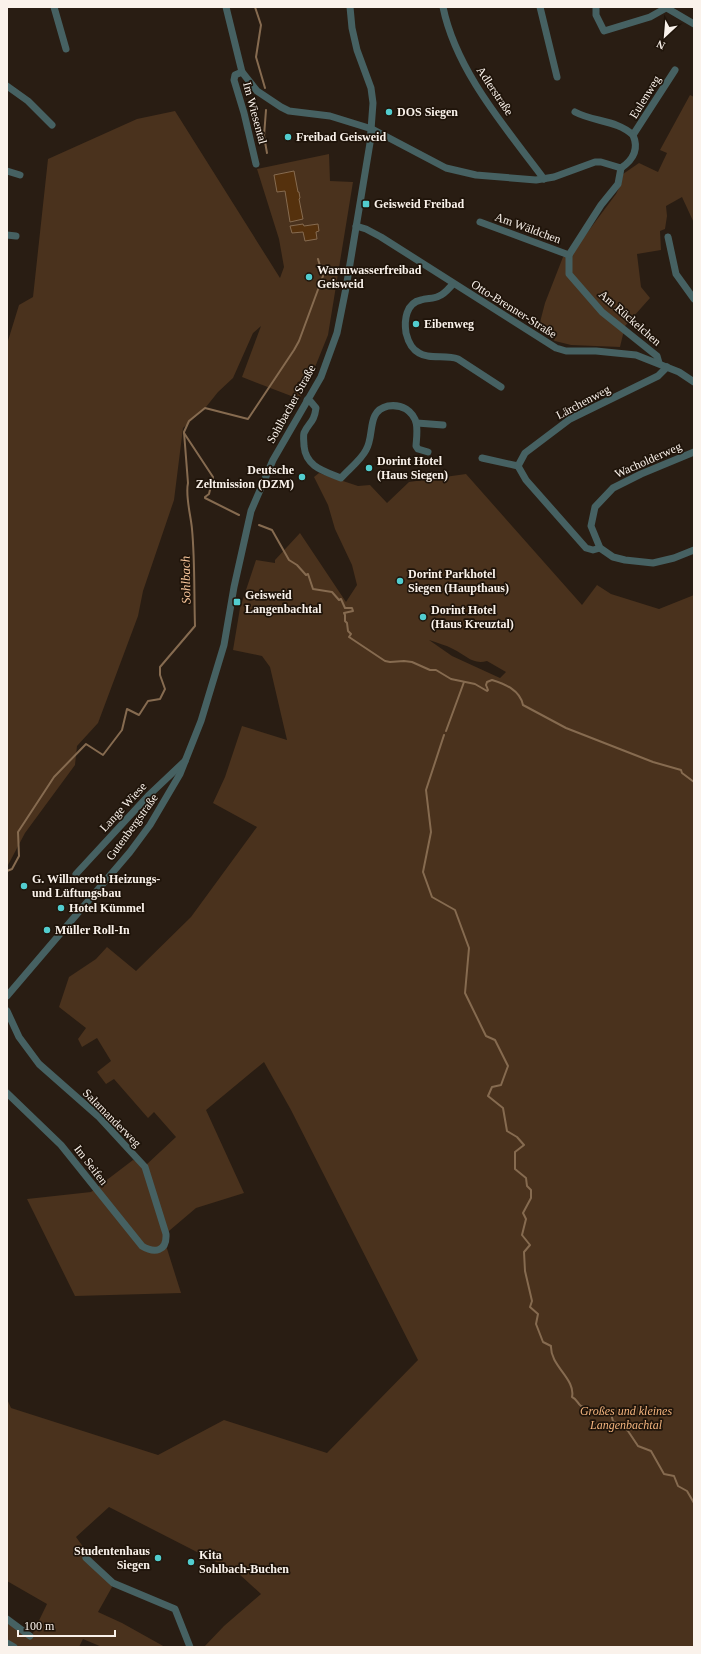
<svg xmlns="http://www.w3.org/2000/svg" width="701" height="1654" viewBox="0 0 701 1654" font-family="Georgia,serif">
  <style>
    .green { fill: #4a321d; fill-rule: evenodd }
    .water { fill: #55310d; stroke: #866b50 }
    .lines { fill: none; stroke-linecap: round; stroke-linejoin: round }
    .stream { stroke: #866b50; stroke-width: 2 }
    .minor { stroke: #466162; stroke-width: 7 }
    .poi-dot { fill: #52cdcf; stroke: #1f140a; stroke-width: 1.5 }
    .labels { text-anchor: middle; stroke-width: 3.5; stroke-linejoin: round; paint-order: stroke }
    .street-label { font-size: 12px; fill: #faf2eb; stroke: #1f140a }
    .poi-label { font-size: 12px; font-weight: bold; fill: #faf2eb; stroke: #1f140a; text-anchor: start }
    .park-label { font-size: 12px; font-style: italic; fill: #f3b47e; stroke: #1f140a }
    .water-label { font-size: 13px; font-style: italic; fill: #fac79c; stroke: #1f140a }
  </style>
  <rect width="100%" height="100%" fill="#291d13"/>
  <g class="green">
    <path d="M 690,95 L 694,97 L 694,223 L 682,197 L 666,206 L 667,216 L 665,229 L 660,231 L 661,250 L 637,254 L 641,287 L 650,298 L 625,326 L 620,347 L 571,345 L 555,341 L 538,330 L 545,303 L 563,257 L 575,249 L 616,194 L 621,184 L 623,174 L 639,163 L 658,172 L 667,153 L 660,150 Z"/>
    <path d="M 175,111 L 280,278 L 284,267 L 279,239 L 257,169 L 329,154 L 330,181 L 353,182 L 328,335 L 309,382 L 299,399 L 242,377 L 261,326 L 253,333 L 233,378 L 218,392 L 206,407 L 183,428 L 174,500 L 143,591 L 138,616 L 98,723 L 77,746 L 75,765 L 25,833 L 7,867 L 7,344 L 19,305 L 33,297 L 48,159 L 137,119 Z"/>
    <path d="M 319,473 L 358,486 L 370,485 L 387,503 L 409,482 L 466,474 L 582,605 L 597,585 L 611,594 L 659,609 L 694,595 L 694,1647 L 204,1647 L 224,1626 L 261,1594 L 238,1573 L 109,1507 L 76,1537 L 112,1587 L 98,1612 L 122,1623 L 165,1647 L 102,1647 L 83,1639 L 79,1647 L 7,1647 L 7,1617 L 32,1635 L 47,1604 L 7,1581 L 7,1399 L 11,1408 L 158,1455 L 224,1420 L 327,1453 L 418,1360 L 291,1110 L 264,1062 L 206,1110 L 244,1193 L 196,1208 L 163,1236 L 181,1293 L 75,1296 L 27,1199 L 91,1192 L 133,1160 L 146,1165 L 176,1137 L 154,1112 L 148,1118 L 114,1079 L 106,1084 L 97,1072 L 111,1061 L 97,1038 L 82,1047 L 78,1039 L 86,1028 L 59,1007 L 69,977 L 96,959 L 107,947 L 136,971 L 191,917 L 257,827 L 213,803 L 225,777 L 242,726 L 287,740 L 270,667 L 262,656 L 233,650 L 240,608 L 256,560 L 275,563 L 275,560 L 300,533 L 346,602 L 357,585 L 352,565 L 335,529 L 328,505 L 314,477 ZM 429,640 C 437,643 446,645 453,649 C 466,655 472,665 487,661 L 506,672 L 500,678 L 452,656 Z"/>
  </g>
  <g class="water">
    <path d="M 294,171 L 298,192 L 299,192 L 300,198 L 299,199 L 303,219 L 290,222 L 285,191 L 277,192 L 274,175 Z"/>
    <path d="M 303,224 L 304,226 L 318,224 L 319,231 L 316,232 L 317,239 L 305,241 L 303,232 L 292,233 L 290,226 Z"/>
  </g>
  <g class="lines">
    <g class="stream">
      <path d="M 255,7 L 261,25 L 256,57 L 265,88"/>
      <path d="M 266,110 L 264,136 L 267,153"/>
      <path d="M 184,433 L 213,477 L 209,494 L 205,497 L 205,498 L 239,515"/>
      <path d="M 259,525 L 272,530 L 289,560 L 297,565 L 306,575 L 308,574 L 313,589 L 332,592 L 339,600 L 341,599 L 345,608 L 352,608 L 353,611 L 344,613 L 345,615 L 345,621 L 347,623 L 348,631 L 351,634 L 349,637 L 385,661 L 390,662 L 404,661 L 412,662 L 430,670 L 436,670 L 451,679 L 475,684 L 487,691 L 488,690 L 486,685 L 487,682 L 492,680 C 505,684 520,690 523,705 L 566,728 L 653,762 L 681,770 L 682,773 L 694,782"/>
      <path d="M 446,731 L 464,682"/>
      <path d="M 444,735 L 426,790 L 431,832 L 423,872 L 432,897 L 455,910 L 469,948 L 465,993 L 486,1036 L 495,1040 L 508,1066 L 501,1085 L 492,1087 L 488,1096 L 503,1108 L 507,1131 L 517,1137 L 524,1145 L 515,1152 L 515,1169 L 526,1178 L 527,1186 L 531,1190 L 531,1198 L 523,1213 L 526,1219 L 522,1235 L 530,1245 L 524,1252 L 525,1271 L 532,1301 L 530,1307 L 538,1314 L 536,1324 L 543,1342 L 551,1346 C 550,1366 576,1379 572,1397 C 577,1399 577,1403 581,1406 C 591,1411 601,1413 611,1414 L 613,1421 L 628,1431 L 638,1446 L 651,1451 L 664,1474 L 674,1476 L 678,1486 L 687,1491 L 694,1503"/>
      <path d="M 7,871 L 12,869 L 19,856 L 18,832 L 54,777 L 86,744 L 103,755 L 122,730 L 127,709 L 139,715 L 148,701 L 160,699 L 165,689 L 160,675 L 160,667 L 195,626 C 194,594 195,561 192,529 C 191,516 185,496 188,483 L 184,432 L 189,421 L 205,408 L 248,419 L 294,350 L 299,341 L 323,276 L 318,259"/>
    </g>
    <g class="minor">
      <path d="M 54,7 L 66,49"/>
      <path d="M 226,7 L 242,72 L 257,91 L 281,107 L 289,111 L 330,116 L 372,129 L 446,168 L 476,175 L 536,180 L 554,177 L 595,162 L 601,162 L 621,168 L 618,184 L 601,205 L 569,255 L 569,274 L 602,312 L 657,356 L 659,363"/>
      <path d="M 443,7 C 456,71 506,128 544,179"/>
      <path d="M 540,7 L 557,77"/>
      <path d="M 596,7 L 596,15 L 604,31 L 650,17 L 666,8"/>
      <path d="M 665,7 L 694,24"/>
      <path d="M 242,72 L 235,75 L 234,80 L 244,113 L 256,164"/>
      <path d="M 7,86 L 28,101 L 52,125"/>
      <path d="M 575,112 C 594,122 617,120 633,135 L 675,70"/>
      <path d="M 621,168 C 633,160 639,149 633,135"/>
      <path d="M 7,171 L 20,175"/>
      <path d="M 480,222 L 569,255"/>
      <path d="M 356,226 L 366,229 L 381,237 L 556,348 L 566,351 L 596,351 L 636,355 L 679,372 L 694,382"/>
      <path d="M 7,235 L 16,236"/>
      <path d="M 668,237 L 676,274 L 694,299"/>
      <path d="M 453,284 C 449,288 445,294 439,296 C 434,299 427,298 421,300 C 406,303 404,320 406,333 C 408,341 411,349 419,353 C 430,360 446,354 458,359 L 501,387"/>
      <path d="M 307,400 L 311,402 L 316,408 C 314,423 309,422 304,433 C 303,437 304,442 304,446 C 306,467 324,471 341,478 C 349,469 361,460 366,450 C 375,435 366,411 388,406 C 395,405 401,406 406,409 C 420,418 417,432 416,446 L 418,449 L 428,452"/>
      <path d="M 417,423 L 443,425"/>
      <path d="M 694,452 L 641,474 L 613,488 L 595,507 L 591,526 L 600,548 L 613,557 L 625,560 L 653,563 L 674,558 L 694,550"/>
      <path d="M 482,458 L 518,466 L 525,453 L 570,419 L 658,376 L 667,367"/>
      <path d="M 518,466 L 526,480 L 586,548 L 593,550 L 600,548"/>
      <path d="M 76,874 L 148,796 L 185,761"/>
      <path d="M 7,996 L 130,852 L 150,825 L 180,774 L 201,721 L 224,645 L 234,587 L 251,511 L 273,460 L 321,377 L 337,333 L 346,288 L 370,143 L 373,103 L 371,88 L 357,50 L 352,28 L 350,7"/>
      <path d="M 7,1011 L 19,1037 L 39,1064 L 98,1116 L 145,1167 L 166,1234 C 167,1251 155,1254 142,1246 L 61,1145 L 7,1093"/>
      <path d="M 86,1558 L 113,1583 L 175,1609 L 190,1647"/>
      <path d="M 7,1619 L 30,1636"/>
      <path d="M 7,1643 L 14,1647"/>
    </g>
  </g>
  <g class="poi-dot">
    <circle cx="389" cy="112" r="4"/>
    <circle cx="288" cy="137" r="4"/>
    <rect x="362" y="200" width="8" height="8" rx="2"/>
    <circle cx="309" cy="277" r="4"/>
    <circle cx="416" cy="324" r="4"/>
    <circle cx="369" cy="468" r="4"/>
    <circle cx="302" cy="477" r="4"/>
    <circle cx="400" cy="581" r="4"/>
    <rect x="233" y="598" width="8" height="8" rx="2"/>
    <circle cx="423" cy="617" r="4"/>
    <circle cx="24" cy="886" r="4"/>
    <circle cx="61" cy="908" r="4"/>
    <circle cx="47" cy="930" r="4"/>
    <circle cx="158" cy="1558" r="4"/>
    <circle cx="191" cy="1562" r="4"/>
  </g>
  <g class="labels">
    <g class="street-label">
      <text transform="translate(495 91) rotate(56)" y="4">Adlerstraße</text>
      <text transform="translate(645 97) rotate(-58)" y="4">Eulenweg</text>
      <text transform="translate(255 113) rotate(75)" y="4">Im Wiesental</text>
      <text transform="translate(528 228) rotate(20)" y="4">Am Wäldchen</text>
      <text transform="translate(514 309) rotate(32)" y="4">Otto-Brenner-Straße</text>
      <text transform="translate(630 318) rotate(41)" y="4">Am Rückelchen</text>
      <text transform="translate(583 402) rotate(-28)" y="4">Lärchenweg</text>
      <text transform="translate(291 404) rotate(-61)" y="4">Sohlbacher Straße</text>
      <text transform="translate(648 460) rotate(-24)" y="4">Wacholderweg</text>
      <text transform="translate(123 807) rotate(-47)" y="4">Lange Wiese</text>
      <text transform="translate(132 827) rotate(-54)" y="4">Gutenbergstraße</text>
      <text transform="translate(112 1118) rotate(45)" y="4">Salamanderweg</text>
      <text transform="translate(91 1165) rotate(52)" y="4">Im Seifen</text>
    </g>
    <g class="poi-label">
      <text x="397" y="116">DOS Siegen</text>
      <text x="296" y="141">Freibad Geisweid</text>
      <text x="374" y="208">Geisweid Freibad</text>
      <text x="317" y="274">Warmwasserfreibad<tspan x="317" dy="14">Geisweid</tspan></text>
      <text x="424" y="328">Eibenweg</text>
      <text x="377" y="465">Dorint Hotel<tspan x="377" dy="14">(Haus Siegen)</tspan></text>
      <text x="294" y="474" text-anchor="end">Deutsche<tspan x="294" dy="14">Zeltmission (DZM)</tspan></text>
      <text x="408" y="578">Dorint Parkhotel<tspan x="408" dy="14">Siegen (Haupthaus)</tspan></text>
      <text x="245" y="599">Geisweid<tspan x="245" dy="14">Langenbachtal</tspan></text>
      <text x="431" y="614">Dorint Hotel<tspan x="431" dy="14">(Haus Kreuztal)</tspan></text>
      <text x="32" y="883">G. Willmeroth Heizungs-<tspan x="32" dy="14">und Lüftungsbau</tspan></text>
      <text x="69" y="912">Hotel Kümmel</text>
      <text x="55" y="934">Müller Roll-In</text>
      <text x="150" y="1555" text-anchor="end">Studentenhaus<tspan x="150" dy="14">Siegen</tspan></text>
      <text x="199" y="1559">Kita<tspan x="199" dy="14">Sohlbach-Buchen</tspan></text>
    </g>
    <g class="park-label">
      <text x="626" y="1415">Großes und kleines<tspan x="626" dy="14">Langenbachtal</tspan></text>
    </g>
    <g class="water-label">
      <text transform="translate(185 580) rotate(-91)" y="5">Sohlbach</text>
    </g>
  </g>
  <rect width="701" height="1654" fill="none" stroke="#faf2eb" stroke-width="16"/>
  <g transform="translate(665 36) rotate(206)" stroke="#1f140a" stroke-width="3" paint-order="stroke">
  <path d="M0-3L7 15L0 10L-7 15Z" fill="#faf2eb"/>
  <text y="-6" font-size="11" font-weight="bold" text-anchor="middle" fill="#faf2eb">N</text>
  </g>
  <path d="M18 1630v6h97v-6" fill="none" stroke="#faf2eb" stroke-width="2"/>
  <text x="24" y="1630" font-size="12" fill="#faf2eb" stroke="#1f140a" stroke-width="3" paint-order="stroke">100 m</text>
</svg>
